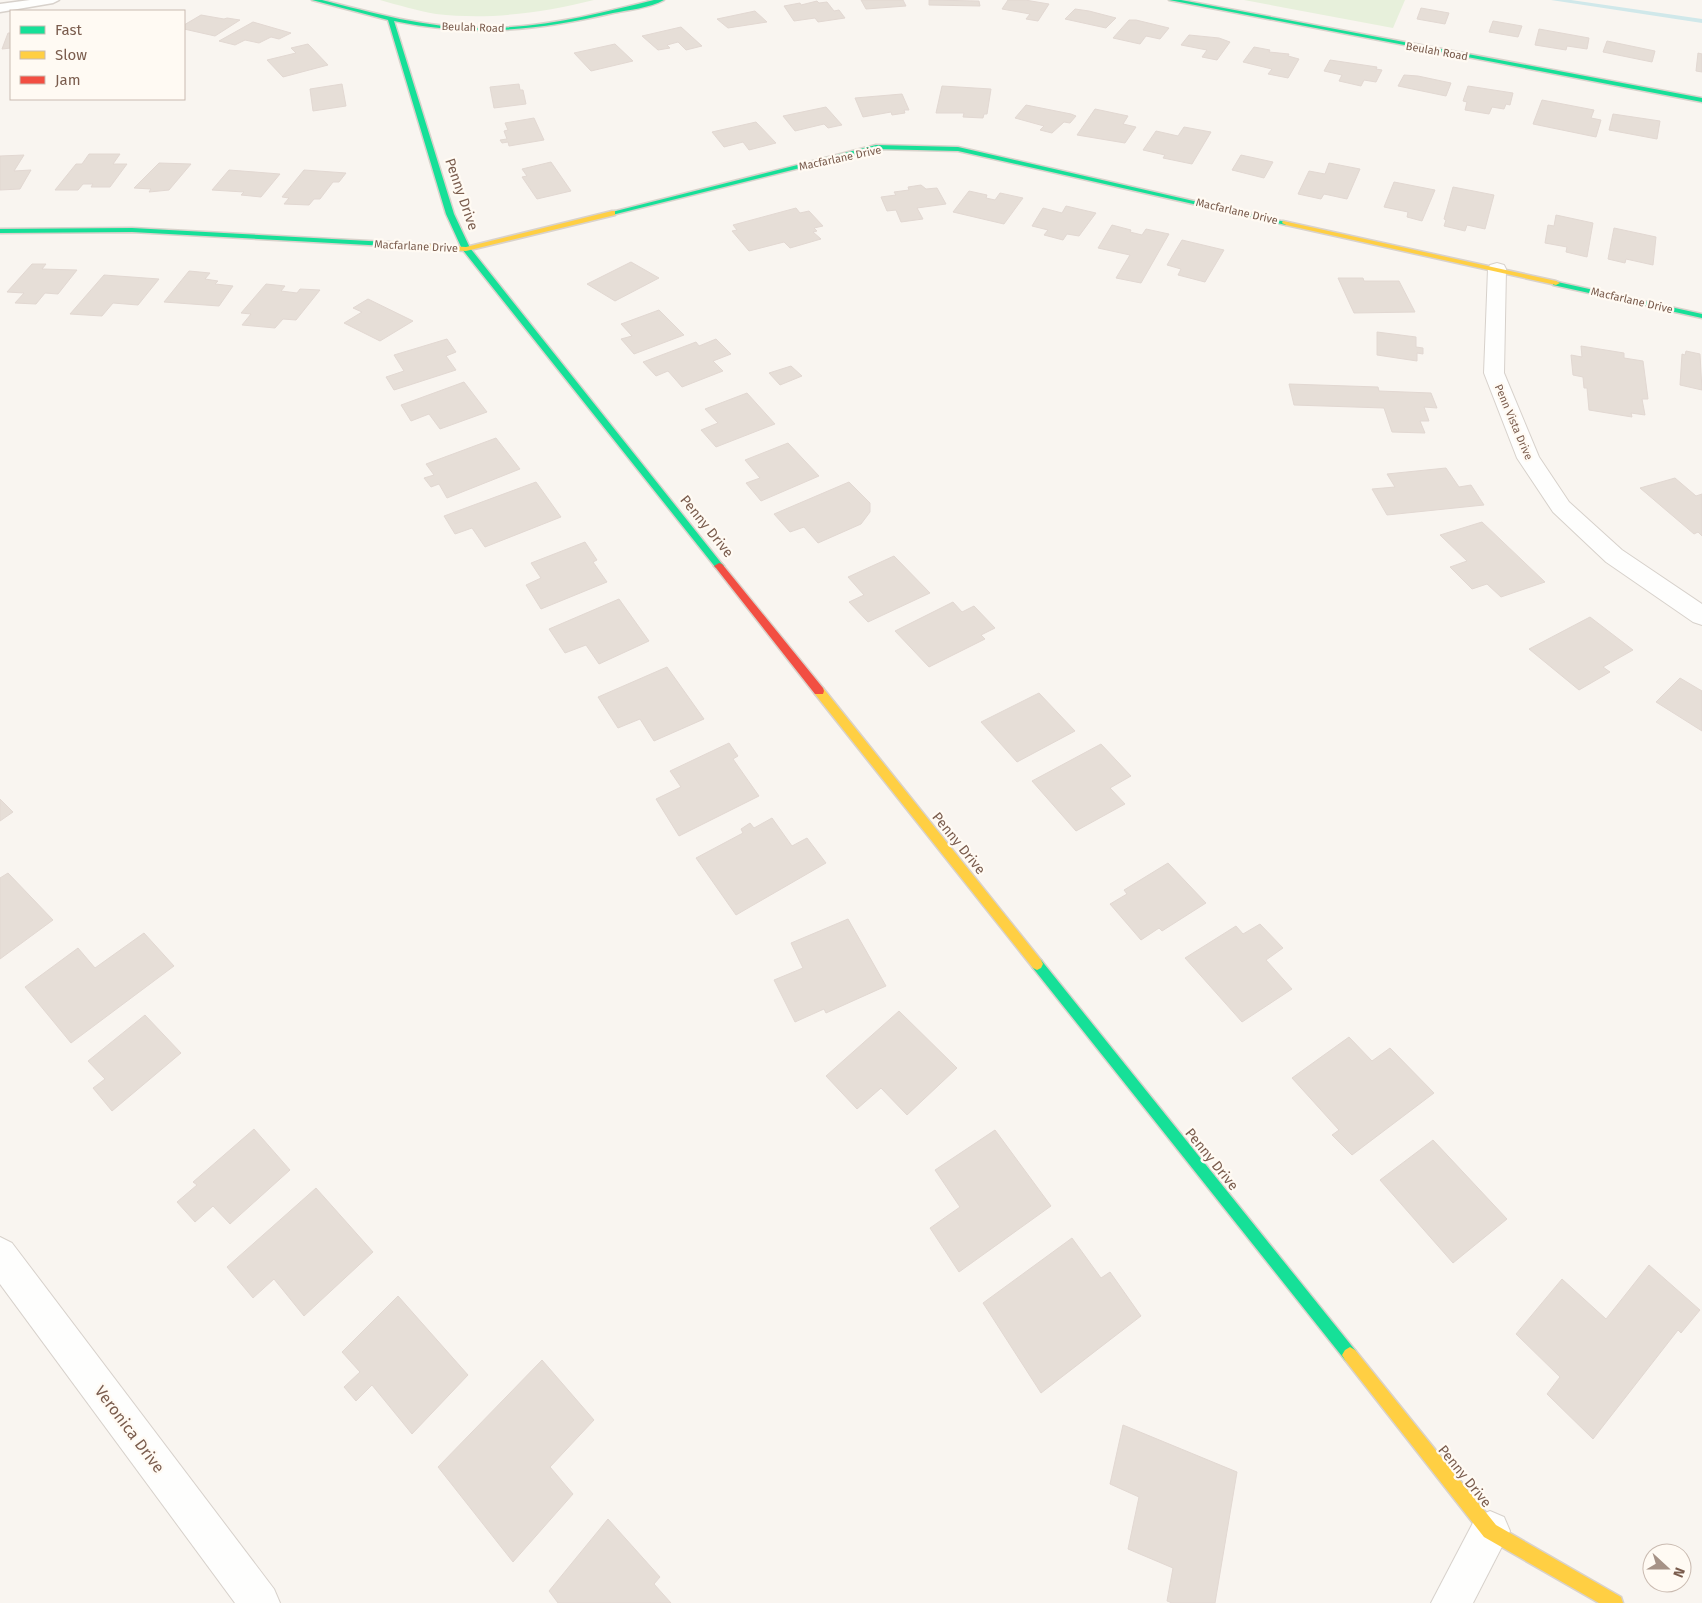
<svg xmlns="http://www.w3.org/2000/svg" width="1702" height="1603" viewBox="0 0 1702 1603" font-family="'Fira Sans',sans-serif">
  <style>
    .green { fill: #e7f0db }
    .lines { fill: none; stroke-linecap: round; stroke-linejoin: round }
    .stream { fill: #d0e8ea; fill-rule: evenodd }
    .building { fill: #e6ded7; stroke: #e2d8d2 }
    .lane-casing { stroke: #d7d1cb; stroke-width: 3 }
    .street-casing { stroke: #d7d1cb; stroke-width: 2 }
    .fast-casing { stroke: #d9d2cb; stroke-width: 3 }
    .slow-casing { stroke: #d9d2cb; stroke-width: 3 }
    .jam-casing { stroke: #d9d2cb; stroke-width: 3 }
    .lane { fill: #fefefd; fill-rule: evenodd }
    .street { fill: #fefefd; fill-rule: evenodd }
    .fast { fill: #16e098; fill-rule: evenodd }
    .slow { fill: #ffcf43; fill-rule: evenodd }
    .jam { fill: #f24e42; fill-rule: evenodd }
    .labels { text-anchor: middle; stroke-width: 4.5; stroke-linejoin: round; paint-order: stroke }
    .far-street-label { font-size: 11px; fill: #7a5c4d; stroke: #fffaf3 }
    .street-label { font-size: 14px; fill: #7a5c4d; stroke: #fffaf3 }
    .near-street-label { font-size: 16px; fill: #7a5c4d; stroke: #fffaf3 }
  </style>
  <rect width="100%" height="100%" fill="#f9f5f0"/>
  <g class="green">
    <path d="M 380,0 L 594,0 C 542,13 490,20 436,14 C 418,11 398,5 380,0 Z"/>
    <path d="M 1244,0 L 1405,0 L 1393,28 Z"/>
  </g>
  <g class="lines">
    <path class="stream" d="M 1551,0 L 1571,0 L 1702,19 L 1702,23 Z"/>
  </g>
  <g class="building">
    <path d="M 861,0 L 903,0 L 906,6 L 866,9 Z"/>
    <path d="M 929,0 L 979,1 L 980,6 L 929,5 Z"/>
    <path d="M 1008,0 L 1025,0 L 1049,4 L 1038,21 L 1026,19 L 1030,14 L 1002,9 Z"/>
    <path d="M 817,1 L 819,3 L 827,2 L 834,11 L 839,10 L 845,18 L 818,22 L 815,18 L 794,21 L 784,6 L 800,3 L 801,5 Z"/>
    <path d="M 1421,8 L 1449,13 L 1445,24 L 1417,19 Z"/>
    <path d="M 1075,9 L 1089,11 L 1116,18 L 1106,28 L 1065,19 Z"/>
    <path d="M 755,11 L 767,22 L 728,28 L 717,19 Z"/>
    <path d="M 201,15 L 224,19 L 227,18 L 240,20 L 215,36 L 184,29 L 184,25 Z"/>
    <path d="M 1129,20 L 1136,20 L 1169,28 L 1160,39 L 1146,36 L 1140,44 L 1113,38 Z"/>
    <path d="M 1493,21 L 1522,26 L 1518,37 L 1489,32 Z"/>
    <path d="M 253,22 L 291,33 L 279,39 L 271,37 L 259,43 L 245,40 L 235,45 L 219,41 Z"/>
    <path d="M 681,27 L 702,46 L 686,50 L 678,42 L 667,45 L 670,48 L 658,50 L 642,36 Z"/>
    <path d="M 1539,29 L 1589,38 L 1587,49 L 1567,46 L 1566,50 L 1535,45 Z"/>
    <path d="M 8,33 L 11,33 L 11,48 L 2,49 Z"/>
    <path d="M 1189,35 L 1219,38 L 1230,42 L 1217,60 L 1202,57 L 1207,50 L 1181,45 Z"/>
    <path d="M 1607,41 L 1655,51 L 1652,62 L 1603,52 Z"/>
    <path d="M 308,44 L 328,65 L 283,77 L 267,60 L 296,53 L 291,48 Z"/>
    <path d="M 615,44 L 633,61 L 591,71 L 574,53 Z"/>
    <path d="M 1254,47 L 1270,50 L 1269,52 L 1289,54 L 1288,56 L 1299,59 L 1288,78 L 1268,74 L 1272,69 L 1243,62 Z"/>
    <path d="M 1698,53 L 1702,54 L 1702,72 L 1696,71 Z"/>
    <path d="M 1330,60 L 1377,67 L 1376,69 L 1382,70 L 1376,82 L 1364,80 L 1361,86 L 1339,81 L 1342,75 L 1324,71 Z"/>
    <path d="M 1404,75 L 1418,76 L 1451,83 L 1446,96 L 1398,86 Z"/>
    <path d="M 342,84 L 346,106 L 313,111 L 310,89 Z"/>
    <path d="M 519,84 L 520,90 L 523,90 L 526,104 L 494,108 L 490,87 Z"/>
    <path d="M 942,86 L 991,89 L 987,114 L 984,114 L 983,118 L 963,117 L 964,113 L 936,113 Z"/>
    <path d="M 1468,86 L 1513,93 L 1510,105 L 1506,104 L 1504,109 L 1492,107 L 1489,114 L 1465,110 L 1467,102 L 1463,101 Z"/>
    <path d="M 902,94 L 909,110 L 904,110 L 905,113 L 892,115 L 891,112 L 863,117 L 855,98 Z"/>
    <path d="M 1542,100 L 1594,110 L 1591,118 L 1601,120 L 1596,137 L 1533,124 Z"/>
    <path d="M 1026,105 L 1071,114 L 1076,116 L 1070,123 L 1064,122 L 1052,133 L 1040,130 L 1044,126 L 1015,118 Z"/>
    <path d="M 826,107 L 842,125 L 828,128 L 824,124 L 795,131 L 783,116 Z"/>
    <path d="M 1095,109 L 1128,116 L 1123,124 L 1136,127 L 1125,143 L 1077,135 Z"/>
    <path d="M 1613,114 L 1660,121 L 1657,139 L 1609,130 Z"/>
    <path d="M 534,118 L 544,140 L 509,146 L 508,142 L 502,143 L 500,140 L 507,139 L 504,131 L 508,130 L 505,123 Z"/>
    <path d="M 756,122 L 776,143 L 749,150 L 743,142 L 724,147 L 712,132 Z"/>
    <path d="M 1184,127 L 1211,132 L 1192,164 L 1163,158 L 1165,155 L 1143,150 L 1156,131 L 1178,136 Z"/>
    <path d="M 89,154 L 120,154 L 113,164 L 127,164 L 110,187 L 91,187 L 93,184 L 83,184 L 78,190 L 55,190 L 76,164 L 82,164 Z"/>
    <path d="M 24,155 L 14,171 L 31,170 L 20,189 L 0,190 L 0,156 Z"/>
    <path d="M 1241,155 L 1273,162 L 1264,178 L 1232,170 Z"/>
    <path d="M 551,162 L 571,191 L 537,199 L 522,177 L 527,176 L 522,169 Z"/>
    <path d="M 159,163 L 191,164 L 169,190 L 149,192 L 151,189 L 134,188 Z"/>
    <path d="M 1329,163 L 1360,169 L 1347,199 L 1324,194 L 1321,199 L 1298,194 L 1309,171 L 1325,174 Z"/>
    <path d="M 229,170 L 280,174 L 261,197 L 241,195 L 244,192 L 212,190 Z"/>
    <path d="M 304,170 L 346,173 L 339,182 L 333,182 L 320,199 L 314,199 L 309,205 L 284,204 L 289,198 L 282,197 Z"/>
    <path d="M 1394,182 L 1435,190 L 1422,221 L 1407,217 L 1408,212 L 1384,207 Z"/>
    <path d="M 921,185 L 926,189 L 937,188 L 946,204 L 917,208 L 923,219 L 901,222 L 896,210 L 887,211 L 881,197 L 896,195 L 894,192 L 909,190 L 908,187 Z"/>
    <path d="M 1453,187 L 1494,195 L 1485,229 L 1467,225 L 1465,231 L 1444,226 L 1446,220 L 1444,219 Z"/>
    <path d="M 969,191 L 987,195 L 986,198 L 995,200 L 1000,193 L 1023,198 L 1004,224 L 953,212 Z"/>
    <path d="M 1066,206 L 1096,213 L 1079,236 L 1067,234 L 1063,240 L 1044,235 L 1048,230 L 1032,226 L 1043,208 L 1062,213 Z"/>
    <path d="M 796,208 L 800,213 L 809,211 L 823,226 L 814,228 L 817,231 L 813,232 L 821,239 L 790,248 L 784,242 L 749,251 L 732,231 L 737,230 L 733,225 Z"/>
    <path d="M 1556,215 L 1593,223 L 1587,257 L 1566,252 L 1567,247 L 1545,243 L 1548,225 L 1554,226 Z"/>
    <path d="M 1112,225 L 1131,230 L 1130,232 L 1142,235 L 1146,229 L 1169,234 L 1141,283 L 1116,278 L 1130,255 L 1098,248 Z"/>
    <path d="M 1614,228 L 1656,237 L 1653,265 L 1626,259 L 1625,263 L 1608,259 Z"/>
    <path d="M 1182,240 L 1224,250 L 1205,282 L 1178,275 L 1181,269 L 1167,265 Z"/>
    <path d="M 631,262 L 659,278 L 615,301 L 587,284 Z"/>
    <path d="M 32,264 L 46,264 L 42,269 L 77,270 L 58,294 L 45,293 L 36,304 L 15,303 L 24,293 L 7,292 Z"/>
    <path d="M 189,271 L 210,273 L 205,279 L 218,281 L 215,284 L 233,286 L 219,306 L 164,302 Z"/>
    <path d="M 104,275 L 159,279 L 138,305 L 113,303 L 102,316 L 70,314 Z"/>
    <path d="M 1338,278 L 1363,278 L 1364,281 L 1399,281 L 1415,312 L 1354,313 Z"/>
    <path d="M 266,284 L 285,286 L 281,291 L 297,293 L 300,289 L 320,290 L 296,320 L 283,319 L 275,328 L 242,325 L 251,314 L 241,313 Z"/>
    <path d="M 368,299 L 413,321 L 380,341 L 344,323 L 362,312 L 353,308 Z"/>
    <path d="M 659,310 L 684,335 L 634,354 L 621,339 L 632,336 L 621,324 Z"/>
    <path d="M 1377,332 L 1416,337 L 1416,347 L 1423,348 L 1423,354 L 1417,353 L 1417,361 L 1377,355 Z"/>
    <path d="M 447,339 L 456,352 L 446,356 L 456,370 L 394,390 L 386,377 L 404,371 L 394,355 Z"/>
    <path d="M 716,339 L 731,354 L 713,361 L 723,371 L 682,387 L 668,371 L 656,376 L 643,362 L 696,342 L 699,346 Z"/>
    <path d="M 1581,346 L 1624,353 L 1624,358 L 1643,361 L 1648,399 L 1642,399 L 1645,415 L 1631,413 L 1632,417 L 1589,410 L 1587,388 L 1584,388 L 1583,377 L 1573,375 L 1571,355 L 1582,357 Z"/>
    <path d="M 1686,351 L 1700,354 L 1702,390 L 1680,385 L 1682,354 L 1685,355 Z"/>
    <path d="M 791,366 L 802,376 L 780,385 L 769,373 Z"/>
    <path d="M 464,382 L 487,412 L 440,429 L 429,414 L 411,421 L 401,405 Z"/>
    <path d="M 1289,384 L 1378,387 L 1379,391 L 1431,393 L 1437,408 L 1424,407 L 1429,421 L 1420,421 L 1425,433 L 1392,432 L 1384,408 L 1294,405 Z"/>
    <path d="M 747,393 L 775,424 L 716,447 L 701,430 L 718,423 L 705,409 Z"/>
    <path d="M 496,438 L 520,469 L 447,498 L 439,484 L 431,487 L 424,478 L 434,475 L 426,464 Z"/>
    <path d="M 788,443 L 819,476 L 761,501 L 746,483 L 760,478 L 745,460 Z"/>
    <path d="M 1446,468 L 1459,487 L 1471,485 L 1484,505 L 1387,515 L 1372,489 L 1395,487 L 1387,474 Z"/>
    <path d="M 1675,478 L 1696,496 L 1702,494 L 1702,536 L 1698,532 L 1694,534 L 1640,488 Z"/>
    <path d="M 536,482 L 561,517 L 485,547 L 472,528 L 455,534 L 444,516 Z"/>
    <path d="M 849,482 L 870,503 L 870,512 L 861,524 L 818,543 L 804,527 L 790,532 L 774,514 Z"/>
    <path d="M 1482,522 L 1545,582 L 1501,597 L 1487,584 L 1472,589 L 1450,567 L 1467,561 L 1440,535 Z"/>
    <path d="M 585,542 L 597,560 L 593,562 L 607,582 L 541,609 L 526,585 L 541,578 L 531,563 Z"/>
    <path d="M 894,556 L 930,593 L 868,622 L 849,602 L 864,595 L 848,577 Z"/>
    <path d="M 619,599 L 649,641 L 599,664 L 586,645 L 565,653 L 549,629 Z"/>
    <path d="M 953,602 L 962,612 L 974,606 L 995,628 L 981,635 L 985,639 L 929,667 L 895,631 Z"/>
    <path d="M 1590,617 L 1633,650 L 1603,667 L 1610,672 L 1579,690 L 1529,649 Z"/>
    <path d="M 667,667 L 704,719 L 654,741 L 640,719 L 618,728 L 598,697 Z"/>
    <path d="M 1680,678 L 1702,691 L 1702,731 L 1656,702 Z"/>
    <path d="M 1039,693 L 1075,731 L 1017,762 L 981,722 Z"/>
    <path d="M 729,743 L 738,756 L 733,759 L 759,796 L 679,836 L 656,799 L 681,787 L 670,771 Z"/>
    <path d="M 1101,744 L 1131,776 L 1110,788 L 1125,804 L 1076,831 L 1032,781 Z"/>
    <path d="M 0,799 L 13,812 L 0,821 Z"/>
    <path d="M 772,818 L 792,846 L 807,838 L 826,863 L 736,915 L 696,858 L 743,833 L 741,829 L 750,823 L 754,828 Z"/>
    <path d="M 1168,863 L 1206,903 L 1162,931 L 1159,928 L 1141,940 L 1110,904 L 1127,894 L 1124,890 Z"/>
    <path d="M 8,873 L 53,920 L 0,959 L 0,878 Z"/>
    <path d="M 848,919 L 886,986 L 826,1013 L 824,1009 L 795,1022 L 774,980 L 803,968 L 791,943 Z"/>
    <path d="M 1260,924 L 1283,948 L 1266,960 L 1292,989 L 1242,1022 L 1185,958 L 1236,926 L 1243,934 Z"/>
    <path d="M 144,933 L 174,966 L 71,1043 L 25,987 L 78,948 L 95,968 Z"/>
    <path d="M 899,1011 L 957,1068 L 907,1115 L 881,1088 L 857,1109 L 826,1076 Z"/>
    <path d="M 145,1015 L 181,1053 L 112,1111 L 93,1088 L 105,1079 L 88,1061 Z"/>
    <path d="M 1349,1037 L 1372,1061 L 1390,1048 L 1434,1093 L 1352,1155 L 1332,1135 L 1339,1130 L 1292,1078 Z"/>
    <path d="M 254,1129 L 290,1170 L 230,1224 L 213,1206 L 195,1222 L 177,1202 L 197,1185 L 193,1182 Z"/>
    <path d="M 995,1130 L 1051,1206 L 959,1272 L 930,1228 L 960,1207 L 935,1170 Z"/>
    <path d="M 1433,1140 L 1507,1219 L 1453,1263 L 1380,1180 Z"/>
    <path d="M 316,1188 L 373,1252 L 304,1316 L 274,1279 L 253,1298 L 227,1267 Z"/>
    <path d="M 1072,1238 L 1101,1278 L 1110,1272 L 1141,1316 L 1041,1393 L 983,1303 Z"/>
    <path d="M 1649,1265 L 1700,1310 L 1681,1333 L 1678,1330 L 1593,1439 L 1547,1394 L 1560,1377 L 1516,1334 L 1562,1279 L 1606,1319 Z"/>
    <path d="M 398,1296 L 468,1375 L 412,1434 L 372,1385 L 356,1401 L 344,1387 L 360,1372 L 342,1352 Z"/>
    <path d="M 542,1360 L 594,1420 L 550,1467 L 573,1494 L 513,1562 L 438,1467 Z"/>
    <path d="M 1123,1425 L 1237,1472 L 1215,1603 L 1172,1603 L 1167,1601 L 1173,1568 L 1128,1549 L 1139,1497 L 1110,1484 Z"/>
    <path d="M 608,1519 L 660,1577 L 654,1584 L 671,1603 L 558,1603 L 549,1591 Z"/>
  </g>
  <g class="lines">
    <defs>
      <path id="lane" d="M 30,0 L 59,0 L 53,3 L 0,12 L 0,4 Z"/>
      <g id="street">
        <path d="M 1497,263 L 1504,265 L 1506,269 L 1504,373 L 1539,457 L 1569,502 L 1622,550 L 1702,604 L 1702,625 L 1693,622 L 1606,562 L 1553,512 L 1517,458 L 1484,373 L 1488,269 L 1490,265 Z"/>
        <path d="M 0,1237 L 12,1243 L 274,1589 L 280,1603 L 235,1603 L 0,1284 Z"/>
        <path d="M 1490,1511 L 1504,1517 L 1510,1531 L 1473,1603 L 1431,1603 L 1476,1517 Z"/>
      </g>
      <g id="fast">
        <path d="M 312,0 L 322,0 C 373,13 426,28 480,28 C 539,29 597,14 654,0 L 664,0 C 650,8 628,10 613,13 C 535,31 473,37 394,21 L 454,214 L 470,248 L 722,564 L 724,566 L 722,568 L 716,568 L 462,249 L 446,214 L 388,20 Z"/>
        <path d="M 1169,0 L 1181,0 L 1702,98 L 1702,102 Z"/>
        <path d="M 876,145 L 958,147 L 1290,223 L 1286,225 L 958,151 L 876,149 L 612,215 L 608,213 Z"/>
        <path d="M 132,228 L 387,242 L 391,244 L 387,246 L 132,232 L 0,233 L 0,229 Z"/>
        <path d="M 1553,281 L 1702,314 L 1702,318 L 1553,285 Z"/>
        <path d="M 1037,958 L 1041,960 L 1355,1350 L 1358,1355 L 1355,1360 L 1350,1363 L 1345,1360 L 1033,968 L 1031,964 L 1033,960 Z"/>
      </g>
      <g id="slow">
        <path d="M 612,211 L 615,211 L 615,215 L 466,251 L 387,246 L 383,244 L 387,242 L 466,247 Z"/>
        <path d="M 1283,221 L 1556,281 L 1560,283 L 1556,285 L 1286,225 L 1282,223 Z"/>
        <path d="M 819,687 L 823,688 L 1041,960 L 1043,964 L 1041,968 L 1037,970 L 1033,968 L 815,694 L 814,691 Z"/>
        <path d="M 1350,1347 L 1355,1350 L 1496,1525 L 1621,1597 L 1623,1603 L 1599,1603 L 1484,1537 L 1345,1360 L 1342,1355 L 1345,1350 Z"/>
      </g>
      <path id="jam" d="M 719,563 L 722,564 L 823,688 L 824,691 L 823,694 L 815,694 L 716,568 L 714,566 Z"/>
    </defs>
    <use href="#lane" class="lane-casing"/>
    <use href="#street" class="street-casing"/>
    <use href="#fast" class="fast-casing"/>
    <use href="#slow" class="slow-casing"/>
    <use href="#jam" class="jam-casing"/>
    <use href="#lane" class="lane"/>
    <use href="#street" class="street"/>
    <use href="#fast" class="fast"/>
    <use href="#slow" class="slow"/>
    <use href="#jam" class="jam"/>
  </g>
  <g class="labels">
    <g class="far-street-label">
      <text transform="translate(473 27) rotate(2)" y="4">Beulah Road</text>
      <text transform="translate(1437 51) rotate(10)" y="4">Beulah Road</text>
      <text transform="translate(840 158) rotate(-12)" y="4">Macfarlane Drive</text>
      <text transform="translate(1237 211) rotate(13)" y="4">Macfarlane Drive</text>
      <text transform="translate(416 246) rotate(3)" y="4">Macfarlane Drive</text>
      <text transform="translate(1632 300) rotate(13)" y="4">Macfarlane Drive</text>
      <text transform="translate(1514 422) rotate(67)" y="4">Penn Vista Drive</text>
    </g>
    <g class="street-label">
      <text transform="translate(462 194) rotate(71)" y="5">Penny Drive</text>
      <text transform="translate(707 526) rotate(51)" y="5">Penny Drive</text>
      <text transform="translate(959 843) rotate(51)" y="5">Penny Drive</text>
      <text transform="translate(1212 1159) rotate(51)" y="5">Penny Drive</text>
      <text transform="translate(1465 1476) rotate(51)" y="5">Penny Drive</text>
    </g>
    <g class="near-street-label">
      <text transform="translate(130 1429) rotate(53)" y="6">Veronica Drive</text>
    </g>
  </g>
  <rect x="10" y="10" width="175" height="90" fill="#fffaf3" stroke="#cabbb1"/>
  <rect x="20" y="26" width="25" height="8" fill="#16e098" stroke="#cabbb1"/>
  <text x="55" y="35" font-size="15" fill="#7a5c4d">Fast</text>
  <rect x="20" y="51" width="25" height="8" fill="#ffcf43" stroke="#cabbb1"/>
  <text x="55" y="60" font-size="15" fill="#7a5c4d">Slow</text>
  <rect x="20" y="76" width="25" height="8" fill="#f24e42" stroke="#cabbb1"/>
  <text x="55" y="85" font-size="15" fill="#7a5c4d">Jam</text>
  <g transform="translate(1667 1568) rotate(111)"><circle r="24" fill="#fffaf3" stroke="#cabbb1"/>
  <path d="M0-4L9 19L0 12L-9 19Z" fill="#a69286"/>
  <text y="-8" font-size="14" font-weight="bold" text-anchor="middle" fill="#7a5c4d">N</text>
  </g>
</svg>
